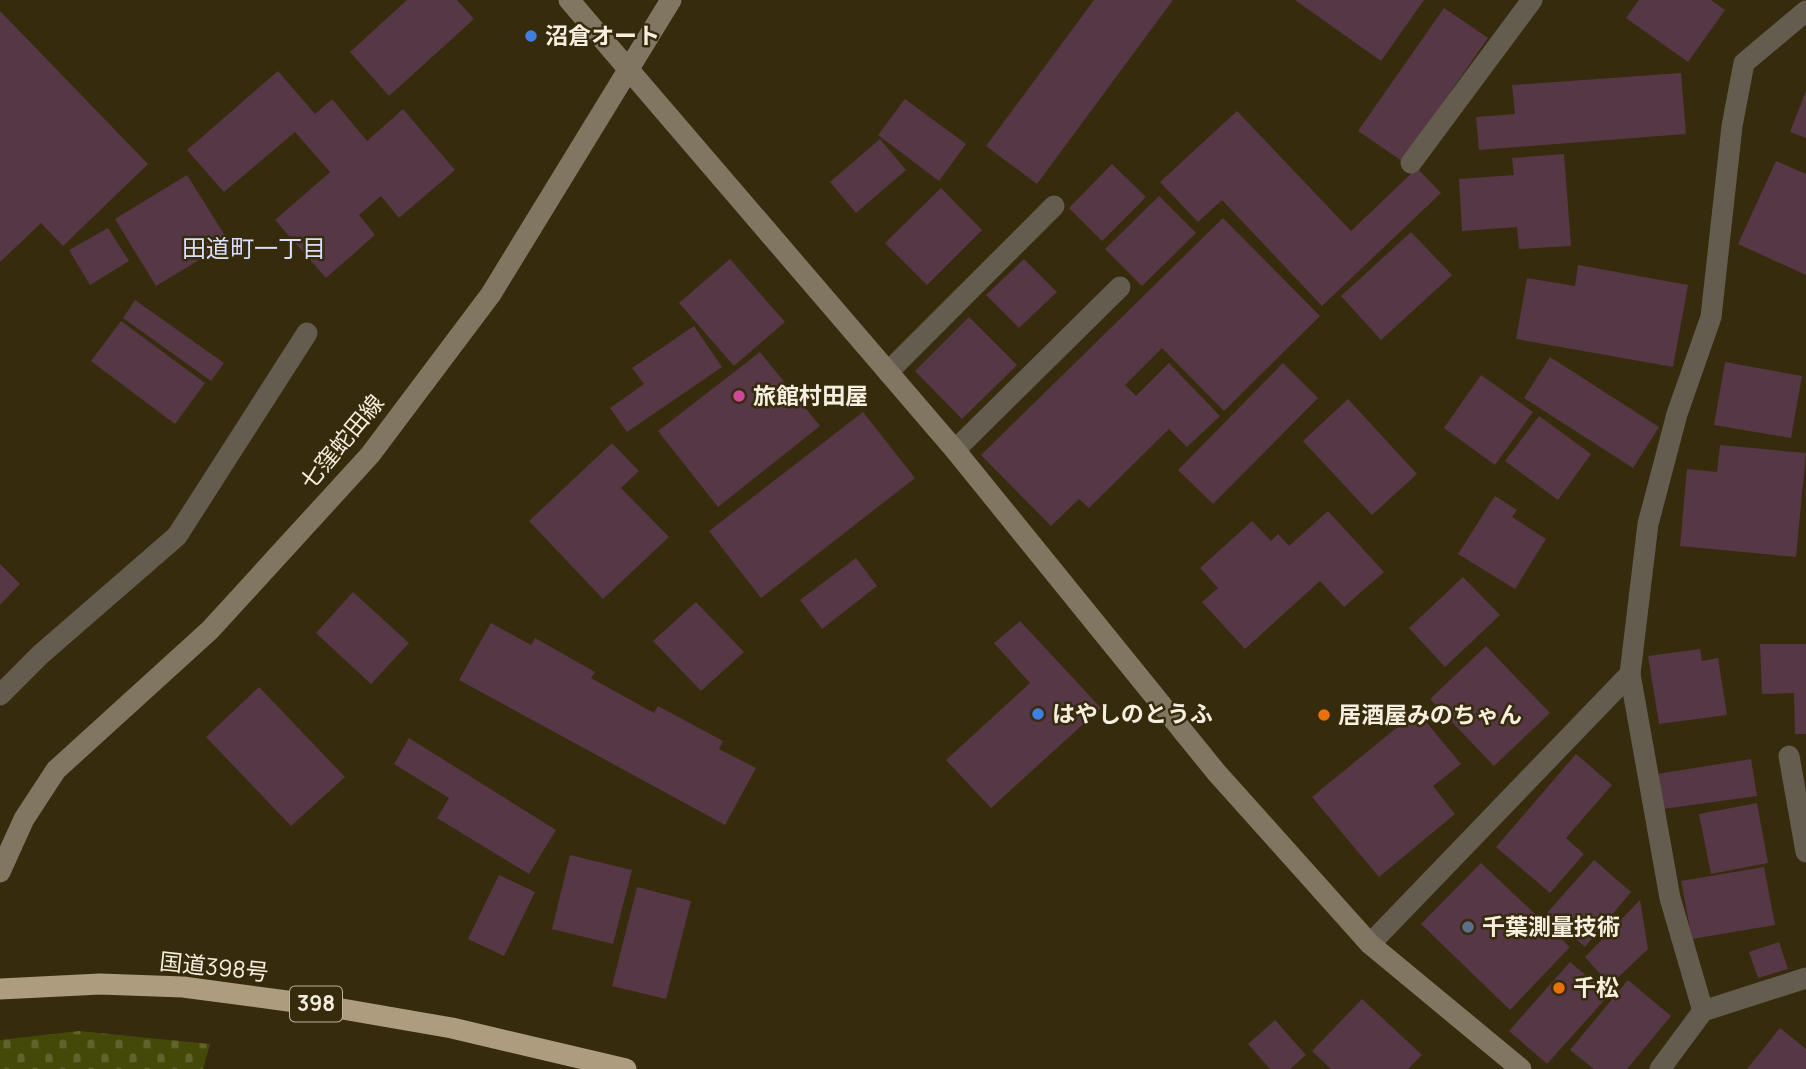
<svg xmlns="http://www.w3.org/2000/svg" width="1806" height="1069" viewBox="0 0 1806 1069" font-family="Manrope,'Noto Sans JP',sans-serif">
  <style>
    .cemetery { fill: url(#cemetery-stones) }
    .building { fill: #563745 }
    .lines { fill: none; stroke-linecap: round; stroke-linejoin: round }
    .lane { stroke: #635c4f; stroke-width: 21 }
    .street { stroke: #635c4f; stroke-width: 21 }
    .secondary { stroke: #817662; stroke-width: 21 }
    .highway { stroke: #ad9d7e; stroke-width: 21 }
    .shop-dot { fill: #3f7fe0; stroke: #362b0d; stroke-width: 2.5 }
    .hotel-dot { fill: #d1479c; stroke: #362b0d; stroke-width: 2.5 }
    .food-dot { fill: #e8710a; stroke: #362b0d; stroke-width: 2.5 }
    .service-dot { fill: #5c6f8a; stroke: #362b0d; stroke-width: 2.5 }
    .labels { text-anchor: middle; stroke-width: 5; stroke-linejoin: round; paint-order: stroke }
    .shield { fill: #362b0d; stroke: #bcb49f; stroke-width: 2 }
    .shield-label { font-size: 21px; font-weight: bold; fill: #f6eede }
    .poi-label { font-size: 23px; font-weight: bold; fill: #f6eede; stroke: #362b0d; text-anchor: start }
    .street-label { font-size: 23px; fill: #f6eede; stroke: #362b0d }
    .neighbourhood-label { font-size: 24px; fill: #dbdefb; stroke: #362b0d }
  </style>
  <defs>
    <pattern id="cemetery-stones" width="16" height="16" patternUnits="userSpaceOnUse" patternTransform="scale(1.75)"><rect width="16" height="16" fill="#454908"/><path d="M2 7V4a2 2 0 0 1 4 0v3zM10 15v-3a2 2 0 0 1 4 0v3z" fill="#60642c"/></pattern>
  </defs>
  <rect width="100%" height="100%" fill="#362b0d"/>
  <path class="cemetery" d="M 79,1031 L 210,1044 L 203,1069 L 0,1069 L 0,1040 Z"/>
  <g class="building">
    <path d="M 407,0 L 457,0 L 474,19 L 389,96 L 350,52 Z"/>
    <path d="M 1094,0 L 1173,0 L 1037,184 L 986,146 Z"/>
    <path d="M 1295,0 L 1424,0 L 1381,61 Z"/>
    <path d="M 1639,0 L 1711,0 L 1725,10 L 1688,62 L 1626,18 Z"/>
    <path d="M 1444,8 L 1488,38 L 1402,161 L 1358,131 Z"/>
    <path d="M 0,11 L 148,164 L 63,246 L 41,223 L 0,262 Z"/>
    <path d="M 278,71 L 315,114 L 332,99 L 367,141 L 403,109 L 455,170 L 399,218 L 381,196 L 359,215 L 375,235 L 326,278 L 275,220 L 330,172 L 295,132 L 224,192 L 187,150 Z"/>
    <path d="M 1681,73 L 1686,134 L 1479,150 L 1476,117 L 1515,114 L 1512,85 Z"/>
    <path d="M 1806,91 L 1806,138 L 1790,132 Z"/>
    <path d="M 905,99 L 966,144 L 939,181 L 878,135 Z"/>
    <path d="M 1237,111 L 1351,231 L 1417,168 L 1441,193 L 1322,306 L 1222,200 L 1198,222 L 1160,182 Z"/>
    <path d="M 880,139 L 906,170 L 856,213 L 830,182 Z"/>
    <path d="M 1564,154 L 1571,246 L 1519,249 L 1517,227 L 1462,231 L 1459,179 L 1514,175 L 1512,158 Z"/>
    <path d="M 1776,161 L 1806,174 L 1806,275 L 1738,244 Z"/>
    <path d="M 1112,164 L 1146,197 L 1102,241 L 1069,208 Z"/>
    <path d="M 187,175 L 229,242 L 156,286 L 115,219 Z"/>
    <path d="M 941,188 L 982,230 L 927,285 L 885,243 Z"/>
    <path d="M 1159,196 L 1196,233 L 1142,286 L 1105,249 Z"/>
    <path d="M 1223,218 L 1320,316 L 1224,411 L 1162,348 L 1125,385 L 1136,396 L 1169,363 L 1220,416 L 1187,447 L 1169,429 L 1089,508 L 1079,499 L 1051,526 L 981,455 Z"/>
    <path d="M 108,228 L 129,261 L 90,285 L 69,250 Z"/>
    <path d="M 1411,232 L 1452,275 L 1381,340 L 1341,296 Z"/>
    <path d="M 730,259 L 785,322 L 734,366 L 679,303 Z"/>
    <path d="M 1024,259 L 1057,292 L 1019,328 L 986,295 Z"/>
    <path d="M 1578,265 L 1688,285 L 1673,367 L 1516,339 L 1527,278 L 1575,286 Z"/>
    <path d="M 135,300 L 224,363 L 211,381 L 123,318 Z"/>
    <path d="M 969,317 L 1017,365 L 962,419 L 915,371 Z"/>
    <path d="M 121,321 L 205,383 L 175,424 L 91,361 Z"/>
    <path d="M 694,326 L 722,367 L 627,432 L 610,408 L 644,384 L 632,368 Z"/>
    <path d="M 760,352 L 820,426 L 718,507 L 658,431 Z"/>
    <path d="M 1550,357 L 1659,427 L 1633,468 L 1524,398 Z"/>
    <path d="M 1725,362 L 1802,376 L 1791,438 L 1714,425 Z"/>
    <path d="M 1283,363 L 1318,398 L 1213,504 L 1178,470 Z"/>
    <path d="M 1481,375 L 1533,412 L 1495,465 L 1444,428 Z"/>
    <path d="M 1348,399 L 1417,474 L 1372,515 L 1303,441 Z"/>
    <path d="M 863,412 L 915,478 L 761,598 L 709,531 Z"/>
    <path d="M 1539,416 L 1591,454 L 1558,500 L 1505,461 Z"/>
    <path d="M 612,443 L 639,471 L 621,488 L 669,537 L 603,599 L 529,521 Z"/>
    <path d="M 1720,445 L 1806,453 L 1796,557 L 1680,546 L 1687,469 L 1717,472 Z"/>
    <path d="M 1495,496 L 1517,510 L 1512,517 L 1546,539 L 1515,589 L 1458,554 Z"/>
    <path d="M 1328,511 L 1384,572 L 1344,607 L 1320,581 L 1245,649 L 1202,602 L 1218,588 L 1200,568 L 1252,521 L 1271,541 L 1278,534 L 1289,546 Z"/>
    <path d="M 856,558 L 877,586 L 822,629 L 800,600 Z"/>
    <path d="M 0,564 L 20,584 L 0,605 Z"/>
    <path d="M 1463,577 L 1500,615 L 1445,667 L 1409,628 Z"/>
    <path d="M 353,592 L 409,643 L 371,684 L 316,633 Z"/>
    <path d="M 696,602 L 744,652 L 701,691 L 653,641 Z"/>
    <path d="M 1020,621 L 1101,708 L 991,808 L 946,760 L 1030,683 L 994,643 Z"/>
    <path d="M 491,623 L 531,645 L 535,638 L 595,672 L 591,678 L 654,713 L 658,706 L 723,741 L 719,749 L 756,768 L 725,825 L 459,680 Z"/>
    <path d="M 1760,644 L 1806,644 L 1806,734 L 1795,734 L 1794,693 L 1762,694 Z"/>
    <path d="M 1486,646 L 1550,713 L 1494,766 L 1430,699 Z"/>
    <path d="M 1700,649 L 1702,661 L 1718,658 L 1727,715 L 1659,724 L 1648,656 Z"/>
    <path d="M 259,687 L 345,777 L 291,826 L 206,737 Z"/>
    <path d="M 1417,711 L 1461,764 L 1433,786 L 1455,814 L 1379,877 L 1312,797 Z"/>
    <path d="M 409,738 L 556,830 L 529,874 L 437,818 L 449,798 L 394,764 Z"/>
    <path d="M 1576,754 L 1612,785 L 1566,838 L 1584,854 L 1550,893 L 1496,847 Z"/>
    <path d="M 1751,759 L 1757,796 L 1663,809 L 1657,774 Z"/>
    <path d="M 1757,803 L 1768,863 L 1711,874 L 1699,814 Z"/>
    <path d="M 570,855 L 632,870 L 613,944 L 552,929 Z"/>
    <path d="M 1594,860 L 1631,892 L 1585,947 L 1547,913 Z"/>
    <path d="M 1481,863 L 1570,947 L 1510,1010 L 1421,924 Z"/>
    <path d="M 1764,867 L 1775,925 L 1692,939 L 1681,881 Z"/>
    <path d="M 499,875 L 535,892 L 504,956 L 468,939 Z"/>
    <path d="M 637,887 L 691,901 L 666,999 L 612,986 Z"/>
    <path d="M 1640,900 L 1648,949 L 1610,985 L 1585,957 Z"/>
    <path d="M 1779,942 L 1788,969 L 1758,978 L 1749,952 Z"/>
    <path d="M 1570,962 L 1609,995 L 1547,1064 L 1509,1031 Z"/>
    <path d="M 1628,980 L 1671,1016 L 1627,1069 L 1594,1069 L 1570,1050 Z"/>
    <path d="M 1362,999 L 1422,1055 L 1408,1069 L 1331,1069 L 1312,1051 Z"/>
    <path d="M 1275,1020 L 1306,1055 L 1290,1069 L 1270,1069 L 1248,1044 Z"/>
    <path d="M 1780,1028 L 1806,1049 L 1806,1069 L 1747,1069 Z"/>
  </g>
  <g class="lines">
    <g class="lane">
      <path d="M 1411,163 L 1532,0"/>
      <path d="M 888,372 L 1054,206"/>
      <path d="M 955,450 L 1120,287"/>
      <path d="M 1630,674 L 1670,898 L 1703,1011"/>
      <path d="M 1789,756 L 1806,852"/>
      <path d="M 1660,1069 L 1703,1011 L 1806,978"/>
    </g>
    <g class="street">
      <path d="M 0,695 L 40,655 L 177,536 L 307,333"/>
      <path d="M 1370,944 L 1630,674 L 1648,524 L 1677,414 L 1711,317 L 1732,126 L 1744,63 L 1806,11"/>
    </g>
    <g class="secondary">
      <path d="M 569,0 L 955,450 L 1216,772 L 1370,944 L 1521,1069"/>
      <path d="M 0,872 L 24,819 L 56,770 L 210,630 L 370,455 L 491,294 L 671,0"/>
    </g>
    <path class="highway" d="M 0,989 L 100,984 L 183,987 L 325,1006 L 452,1028 L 626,1069"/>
  </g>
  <g class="shop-dot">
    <circle cx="531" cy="36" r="7"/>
    <circle cx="1038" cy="714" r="7"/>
  </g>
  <circle class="hotel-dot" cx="739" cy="396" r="7"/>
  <g class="food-dot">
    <circle cx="1324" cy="715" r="7"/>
    <circle cx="1559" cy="988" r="7"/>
  </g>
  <circle class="service-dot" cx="1468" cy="927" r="7"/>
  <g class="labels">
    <rect class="shield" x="290" y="986.5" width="52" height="35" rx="5"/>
    <g class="shield-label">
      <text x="316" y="1011">398</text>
    </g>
    <g class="poi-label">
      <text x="545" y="44">沼倉オート</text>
      <text x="753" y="404">旅館村田屋</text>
      <text x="1052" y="722">はやしのとうふ</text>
      <text x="1338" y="723">居酒屋みのちゃん</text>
      <text x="1482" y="935">千葉測量技術</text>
      <text x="1573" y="996">千松</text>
    </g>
    <g class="street-label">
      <text transform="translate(342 442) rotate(-50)" y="8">七窪蛇田線</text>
      <text transform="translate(214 967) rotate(6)" y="8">国道398号</text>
    </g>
    <g class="neighbourhood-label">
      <text x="254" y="257">田道町一丁目</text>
    </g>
  </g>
</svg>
